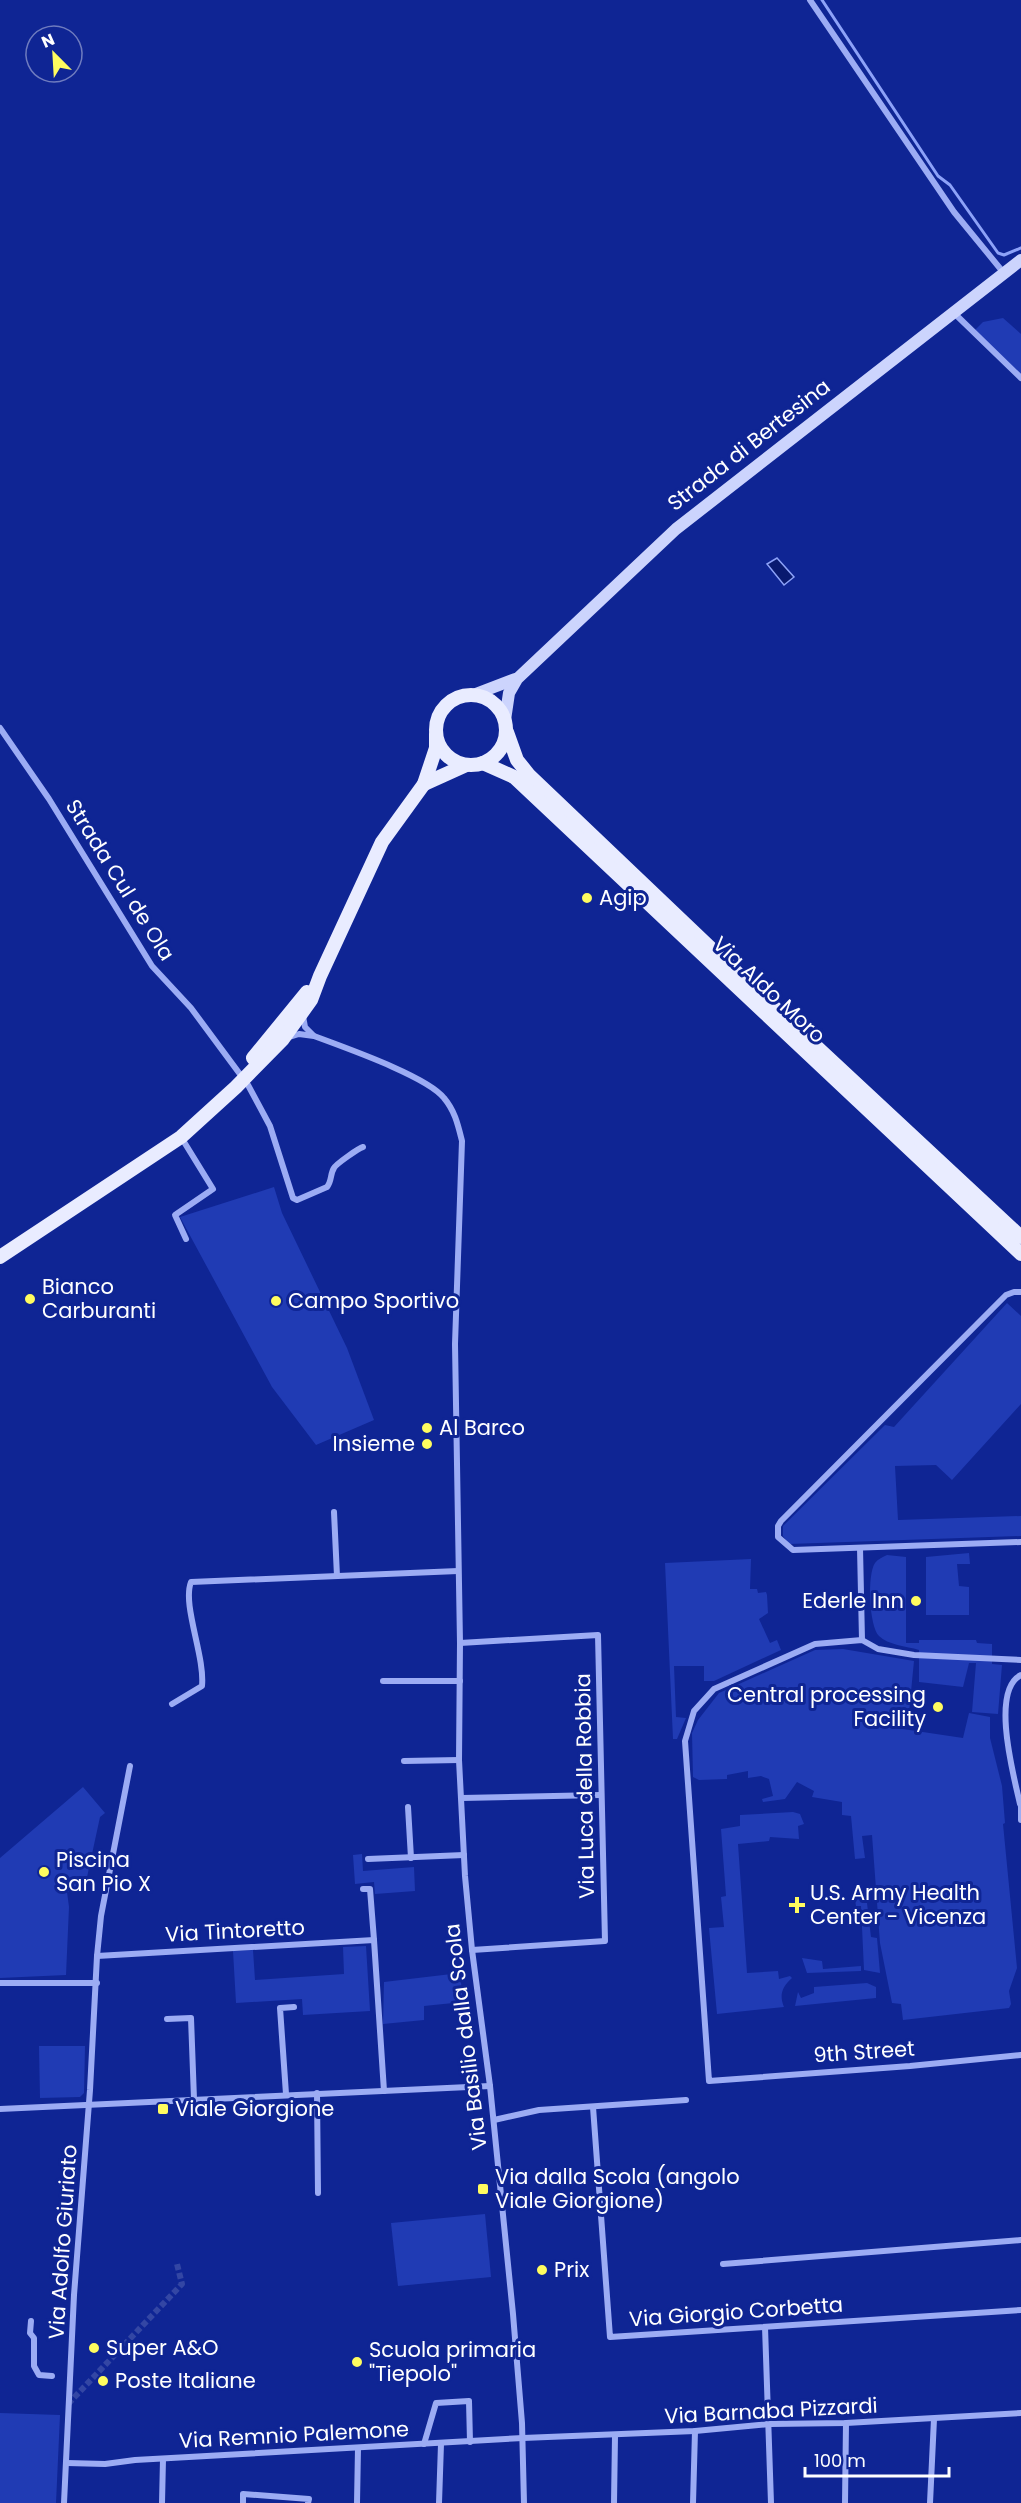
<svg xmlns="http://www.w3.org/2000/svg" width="1021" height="2503" viewBox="0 0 1021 2503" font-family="Poppins,sans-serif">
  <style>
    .green { fill: #203bb4 }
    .water { fill: #09196f; stroke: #8da2f8; stroke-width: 1.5 }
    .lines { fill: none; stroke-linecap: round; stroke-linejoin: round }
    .stream { stroke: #8da2f8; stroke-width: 3 }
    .street-tunnel { stroke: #3346a4; stroke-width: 6; stroke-dasharray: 6 3; stroke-linecap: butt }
    .street { stroke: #9cacf4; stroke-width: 6 }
    .secondary { stroke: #ccd4fd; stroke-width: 12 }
    .primary { stroke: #e9ecff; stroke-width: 14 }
    .poi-dot { fill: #fffc5f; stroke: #0f2594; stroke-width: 2 }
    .labels { text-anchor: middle; stroke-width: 6; stroke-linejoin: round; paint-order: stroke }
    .street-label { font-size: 21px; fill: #fff; stroke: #0f2594 }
    .poi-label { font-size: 21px; fill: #fff; stroke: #0f2594; text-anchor: start }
  </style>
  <rect width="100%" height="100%" fill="#0f2594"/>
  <g class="green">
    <path d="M 1003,318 L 1021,334 L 1021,378 L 973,332 L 983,322 Z"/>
    <path d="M 274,1187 L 282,1213 L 347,1348 L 374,1420 L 316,1445 L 272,1387 L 180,1217 Z"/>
    <path d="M 1007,1303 L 1021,1316 L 1021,1404 L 952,1480 L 936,1465 L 895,1466 L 898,1520 L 1021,1516 L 1021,1536 L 789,1544 L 783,1536 L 783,1526 L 885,1425 L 894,1427 Z"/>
    <path d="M 969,1553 L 970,1564 L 957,1564 L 959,1586 L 969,1587 L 969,1615 L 926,1615 L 926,1557 Z"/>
    <path d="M 887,1555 L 906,1557 L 906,1643 L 919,1643 L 919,1640 L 976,1640 L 977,1643 L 992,1644 L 992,1664 L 1002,1665 L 998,1714 L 972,1712 L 976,1663 L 969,1663 L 963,1687 L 919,1682 L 919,1650 C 906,1646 888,1645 879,1636 C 869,1626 867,1574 875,1563 C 878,1559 883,1557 887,1555 Z"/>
    <path d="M 751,1559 L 750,1589 L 757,1589 L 758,1593 L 766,1592 L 767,1595 L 768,1613 L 759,1619 L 770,1643 L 777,1640 L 781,1650 L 714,1681 L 704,1681 L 704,1666 L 674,1666 L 676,1717 L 686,1718 L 677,1739 L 673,1739 L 665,1563 Z"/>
    <path d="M 843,1649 L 914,1661 L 909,1712 L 899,1713 L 896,1728 L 963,1738 L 969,1713 L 990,1717 L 990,1738 L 1002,1786 L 1005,1823 L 1003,1824 L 1017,1968 L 1009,1991 L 1011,2004 L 1009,2008 L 903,2020 L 901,2004 L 892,2003 L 880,1943 L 872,1835 L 862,1836 L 865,1858 L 855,1859 L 851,1816 L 842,1815 L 842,1802 L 812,1797 L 814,1791 L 797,1782 L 785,1799 L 763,1802 L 762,1799 L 773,1796 L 769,1779 L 761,1776 L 748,1778 L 748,1771 L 727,1775 L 727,1779 L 699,1780 L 693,1777 L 692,1733 L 698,1720 L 719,1693 L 815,1650 Z"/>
    <path d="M 83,1787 L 105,1813 L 100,1817 L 84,1891 L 67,1892 L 69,1907 L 66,1975 L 0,1978 L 0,1858 Z"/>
    <path d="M 793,1812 L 800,1814 L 804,1824 L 798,1826 L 799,1839 L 770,1837 L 769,1841 L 738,1844 L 747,1973 L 778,1971 L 779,1979 L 790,1976 L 792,1978 C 782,1987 779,1995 784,2007 L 717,2014 L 709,1928 L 724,1927 L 721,1897 L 726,1896 L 721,1829 L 740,1826 L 740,1815 Z"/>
    <path d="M 362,1854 L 363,1871 L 414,1867 L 415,1891 L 375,1894 L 374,1882 L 355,1884 L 353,1855 Z"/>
    <path d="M 863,1886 L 864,1903 L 867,1903 L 871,1937 L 877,1938 L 880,1973 L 864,1970 L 861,1906 L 856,1906 L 853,1887 Z"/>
    <path d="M 366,1946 L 370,2011 L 303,2015 L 302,1999 L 236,2003 L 233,1951 L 253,1950 L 255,1980 L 344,1974 L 343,1947 Z"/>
    <path d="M 802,1958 L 822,1961 L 823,1969 L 861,1966 L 861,1971 L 807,1973 Z"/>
    <path d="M 460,1973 L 463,2002 L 424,2006 L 424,2020 L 383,2024 L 384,1982 Z"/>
    <path d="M 867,1983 L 876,1987 L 876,1998 L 795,2006 L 798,1992 L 801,1998 L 814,1993 L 814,1987 Z"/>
    <path d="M 39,2046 L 85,2046 L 84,2093 L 80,2097 L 40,2098 Z"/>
    <path d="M 485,2214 L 491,2277 L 398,2286 L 391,2223 Z"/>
    <path d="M 0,2413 L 60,2415 L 56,2503 L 0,2503 Z"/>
  </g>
  <path class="water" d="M 777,558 L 794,577 L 784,585 L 767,564 Z"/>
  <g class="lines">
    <path class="stream" d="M 822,0 L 938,176 L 950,185 L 998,253 L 1004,255 L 1021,248"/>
    <path class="street-tunnel" d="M 68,2404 L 182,2284 L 177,2264"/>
    <g class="street">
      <path d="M 810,0 L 954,212 L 1003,272"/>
      <path d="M 954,313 L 1021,378"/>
      <path d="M 0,728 L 49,799 L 152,966 L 191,1008 L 248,1085 L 270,1126 L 293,1198 L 297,1200 L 327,1187 C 332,1181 330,1174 334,1168 C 336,1164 359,1148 363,1147"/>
      <path d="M 303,1016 L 305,1027 L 313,1035"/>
      <path d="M 286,1038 L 299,1034 L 314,1036 C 343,1047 427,1076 444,1098 C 455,1111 458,1125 462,1141 L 455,1344 L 460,1643 L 459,1760 L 465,1876 L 472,1950 L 490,2086 L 513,2314 L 522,2423 L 524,2503"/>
      <path d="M 181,1137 L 213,1189 L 175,1215 L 186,1239"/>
      <path d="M 1021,1292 L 1014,1292 L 1006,1295 L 781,1521 L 778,1526 L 778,1537 L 793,1550 L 1021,1542"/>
      <path d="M 334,1512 L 337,1576"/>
      <path d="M 860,1548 L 862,1640"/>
      <path d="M 460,1643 L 598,1635 L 605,1941 L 472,1950"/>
      <path d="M 1021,1660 L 914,1655 L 878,1649 L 862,1640 L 815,1644 L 714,1689 L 694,1711 L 685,1741 L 709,2081 L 910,2066 L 1021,2055"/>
      <path d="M 383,1681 L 460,1681"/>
      <path d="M 172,1704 L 202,1686 C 205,1656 182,1605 191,1582 L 458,1571"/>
      <path d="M 404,1761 L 459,1760"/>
      <path d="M 462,1798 L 600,1795"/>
      <path d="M 1020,1804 C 1014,1777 990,1690 1021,1675"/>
      <path d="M 1021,1804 L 1021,1820"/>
      <path d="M 408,1807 L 411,1858"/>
      <path d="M 368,1859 L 464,1855"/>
      <path d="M 363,1889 L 370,1889 L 374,1940"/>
      <path d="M 97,1956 L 374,1940 L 384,2091"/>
      <path d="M 0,1983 L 97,1983"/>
      <path d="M 167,2019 L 191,2018 L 194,2099"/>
      <path d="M 317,2093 L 318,2193"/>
      <path d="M 286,2094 L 280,2008 L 294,2007"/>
      <path d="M 593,2107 L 610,2337 L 1021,2310"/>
      <path d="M 0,2109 L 490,2086"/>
      <path d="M 494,2120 L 539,2110 L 686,2100"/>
      <path d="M 723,2264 L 1021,2240"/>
      <path d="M 31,2321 L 30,2333 L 34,2338 L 34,2366 L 39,2375 L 52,2376"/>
      <path d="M 765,2327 L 771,2503"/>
      <path d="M 424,2444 L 436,2403 L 469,2401 L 470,2442"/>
      <path d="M 67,2463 L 105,2464 L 135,2460 L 523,2438 L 695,2431 L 770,2424 L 846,2423 L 1021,2413"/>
      <path d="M 64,2503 L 74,2295 L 90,2090 L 97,1956 L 101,1916 L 130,1766"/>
      <path d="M 162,2503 L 163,2459"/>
      <path d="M 243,2503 L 243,2494 L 309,2499 L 308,2503"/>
      <path d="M 357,2503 L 358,2448"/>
      <path d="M 439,2503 L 441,2444"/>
      <path d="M 614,2503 L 615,2436"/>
      <path d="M 693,2503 L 695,2431"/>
      <path d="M 845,2503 L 846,2423"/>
      <path d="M 930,2503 L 934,2419"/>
    </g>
    <g class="secondary">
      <path d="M 473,695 L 515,679"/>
      <path d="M 505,720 L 509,693 L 517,679 L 676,529 L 1021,260"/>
    </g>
    <g class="primary">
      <circle cx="471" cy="730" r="35"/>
      <path d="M 507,732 L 517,760 L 529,775 L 719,956 L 1021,1237"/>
      <path d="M 483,763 L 514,777 L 1021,1254"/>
      <path d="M 424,784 L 466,765"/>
      <path d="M 253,1058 L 307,992"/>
      <path d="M 0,1257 L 181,1137 L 236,1087 L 283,1039 L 311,1000 L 320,976 L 382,842 L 424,784 L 436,748 L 436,734"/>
    </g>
  </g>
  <g class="poi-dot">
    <circle cx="587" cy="898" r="6"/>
    <circle cx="30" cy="1299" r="6"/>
    <circle cx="276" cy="1301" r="6"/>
    <circle cx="427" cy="1428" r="6"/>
    <circle cx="427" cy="1444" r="6"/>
    <circle cx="916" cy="1601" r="6"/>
    <circle cx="938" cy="1707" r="6"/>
    <circle cx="44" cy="1872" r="6"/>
    <path d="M794 1896h6v6h6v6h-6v6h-6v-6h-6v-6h6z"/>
    <rect x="157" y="2103" width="12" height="12" rx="3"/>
    <rect x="477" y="2183" width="12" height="12" rx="3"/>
    <circle cx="542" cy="2270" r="6"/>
    <circle cx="94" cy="2348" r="6"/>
    <circle cx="357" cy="2362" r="6"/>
    <circle cx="103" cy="2381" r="6"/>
  </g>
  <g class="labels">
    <g class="street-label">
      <text transform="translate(749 445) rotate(-38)" y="7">Strada di Bertesina</text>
      <text transform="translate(120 880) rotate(58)" y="7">Strada Cul de Ola</text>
      <text transform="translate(769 990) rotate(43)" y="7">Via Aldo Moro</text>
      <text transform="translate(585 1786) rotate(-91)" y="7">Via Luca della Robbia</text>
      <text transform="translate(235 1931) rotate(-3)" y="7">Via Tintoretto</text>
      <text transform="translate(466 2037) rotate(-97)" y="7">Via Basilio dalla Scola</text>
      <text transform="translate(864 2052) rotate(-4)" y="7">9th Street</text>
      <text transform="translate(63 2242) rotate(-86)" y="7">Via Adolfo Giuriato</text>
      <text transform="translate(736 2312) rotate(-4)" y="7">Via Giorgio Corbetta</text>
      <text transform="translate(771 2411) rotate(-3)" y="7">Via Barnaba Pizzardi</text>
      <text transform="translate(294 2435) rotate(-3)" y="7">Via Remnio Palemone</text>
    </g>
    <g class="poi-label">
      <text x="599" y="905">Agip</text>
      <text x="42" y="1294">Bianco<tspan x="42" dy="24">Carburanti</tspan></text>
      <text x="288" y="1308">Campo Sportivo</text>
      <text x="439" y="1435">Al Barco</text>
      <text x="415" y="1451" text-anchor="end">Insieme</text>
      <text x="904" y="1608" text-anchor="end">Ederle Inn</text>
      <text x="926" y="1702" text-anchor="end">Central processing<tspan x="926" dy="24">Facility</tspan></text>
      <text x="56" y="1867">Piscina<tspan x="56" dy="24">San Pio X</tspan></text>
      <text x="810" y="1900">U.S. Army Health<tspan x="810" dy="24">Center - Vicenza</tspan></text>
      <text x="175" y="2116">Viale Giorgione</text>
      <text x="495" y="2184">Via dalla Scola (angolo<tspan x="495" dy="24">Viale Giorgione)</tspan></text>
      <text x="554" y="2277">Prix</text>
      <text x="106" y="2355">Super A&amp;O</text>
      <text x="369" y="2357">Scuola primaria<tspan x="369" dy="24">"Tiepolo"</tspan></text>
      <text x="115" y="2388">Poste Italiane</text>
    </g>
  </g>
  <g transform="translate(54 54) rotate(336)"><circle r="28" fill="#0f2594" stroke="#6f7cbf" stroke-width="1.5"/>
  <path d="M0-4.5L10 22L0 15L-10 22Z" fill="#fffc5f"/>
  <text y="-9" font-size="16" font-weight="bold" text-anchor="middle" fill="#ffffff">N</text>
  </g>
  <path d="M805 2467v9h144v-9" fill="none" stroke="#ffffff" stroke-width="3"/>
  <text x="814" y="2467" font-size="18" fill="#ffffff" stroke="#0f2594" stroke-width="4.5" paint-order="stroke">100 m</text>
</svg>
